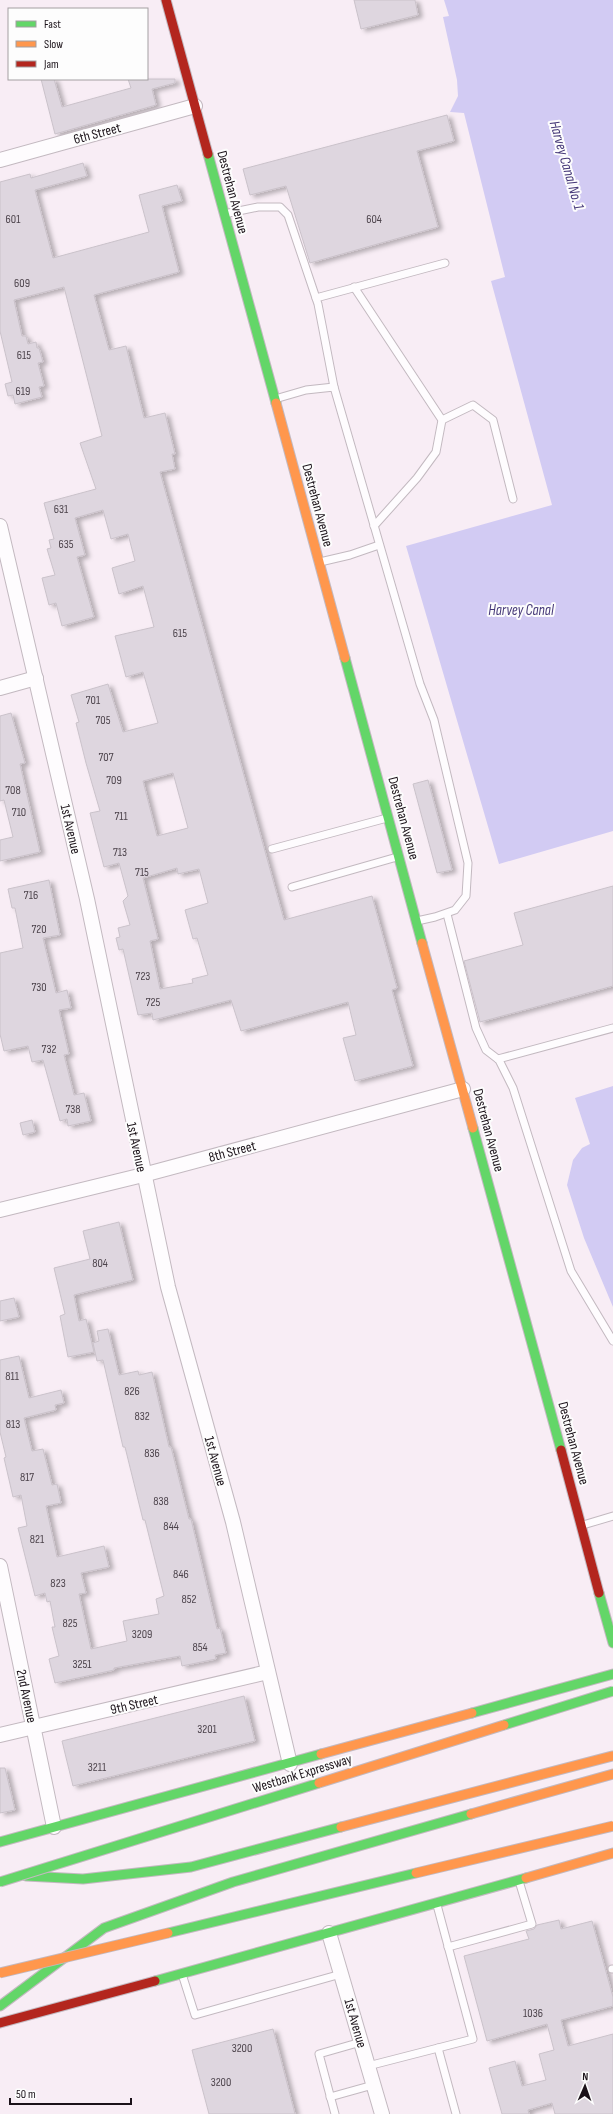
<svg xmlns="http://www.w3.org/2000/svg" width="613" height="2114" viewBox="0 0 613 2114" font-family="'Sofia Sans Condensed',sans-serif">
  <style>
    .water { fill: #d2cbf3 }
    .building { fill: #ded6df; stroke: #cac2ca; fill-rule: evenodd; filter: url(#shadow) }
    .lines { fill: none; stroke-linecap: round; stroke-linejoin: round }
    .lane-casing { stroke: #c3b9c0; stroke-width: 9 }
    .street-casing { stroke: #c3b9c0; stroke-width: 16 }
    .fast-casing { stroke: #c3b9c0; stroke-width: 11 }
    .slow-casing { stroke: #c3b9c0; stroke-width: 11 }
    .jam-casing { stroke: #c3b9c0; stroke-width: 11 }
    .lane { stroke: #fefcfe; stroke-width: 7 }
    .street { stroke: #fefcfe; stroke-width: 14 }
    .fast { stroke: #63d668; stroke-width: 9 }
    .slow { stroke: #ff974d; stroke-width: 9 }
    .jam { stroke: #b3261e; stroke-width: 9 }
    .fast-bridge-casing { stroke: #c3b9c0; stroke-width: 11; stroke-linecap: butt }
    .slow-bridge-casing { stroke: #c3b9c0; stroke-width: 11; stroke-linecap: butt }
    .fast-bridge { stroke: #63d668; stroke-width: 9 }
    .slow-bridge { stroke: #ff974d; stroke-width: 9 }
    .labels { text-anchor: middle; stroke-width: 4; stroke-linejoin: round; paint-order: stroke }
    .number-label { font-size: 12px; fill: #4d444c }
    .street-label { font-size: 14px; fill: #1b1219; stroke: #fdfdfd }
    .water-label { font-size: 15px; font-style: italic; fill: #453878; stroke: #fdfdfd }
  </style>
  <defs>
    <filter id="shadow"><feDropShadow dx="4.5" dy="2.5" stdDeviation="2" flood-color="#0004"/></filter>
  </defs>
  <rect width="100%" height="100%" fill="#f8edf5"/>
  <g class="water">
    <path d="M 444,0 L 613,0 L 613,831 L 499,864 L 406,546 L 552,505 L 491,281 L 505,277 L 464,113 L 450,112 L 458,96 L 457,80 L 443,17 L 449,16 Z"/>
    <path d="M 613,1086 L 613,1307 L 584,1238 L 567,1185 L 573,1160 L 582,1148 L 590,1144 L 575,1098 Z"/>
  </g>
  <g class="building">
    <path d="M 354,0 L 415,0 L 418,15 L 361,29 Z"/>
    <path d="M 41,79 L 54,79 L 62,107 L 131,88 L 128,79 L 175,79 L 175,83 L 152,89 L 156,105 L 55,134 Z"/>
    <path d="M 447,115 L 454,141 L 417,151 L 438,227 L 310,263 L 286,186 L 250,195 L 243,169 Z"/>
    <path d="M 83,163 L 87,176 L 35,190 L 53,258 L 149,232 L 139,195 L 177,185 L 182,201 L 162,206 L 179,272 L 94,295 L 109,350 L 126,346 L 144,418 L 165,413 L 175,454 L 172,454 L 175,469 L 160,472 L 284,920 L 372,896 L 397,988 L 392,990 L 413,1066 L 355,1081 L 343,1038 L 356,1035 L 348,1002 L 241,1031 L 231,1000 L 153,1020 L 152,1013 L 138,1015 L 123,949 L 119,950 L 116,938 L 120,937 L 118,928 L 130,925 L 123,901 L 128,896 L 119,863 L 104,867 L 90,813 L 100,811 L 86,763 L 76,723 L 79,722 L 71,695 L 108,684 L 123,732 L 158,723 L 143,672 L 126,677 L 115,636 L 154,627 L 143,586 L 119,594 L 112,568 L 135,561 L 128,534 L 111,539 L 103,510 L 75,518 L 85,555 L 77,557 L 94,617 L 62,626 L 56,603 L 49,605 L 42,578 L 55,575 L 47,549 L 51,548 L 49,540 L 54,539 L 44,503 L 96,489 L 80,443 L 102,436 L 64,287 L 14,300 L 22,336 L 26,336 L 28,344 L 36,342 L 37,348 L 39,348 L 43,362 L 38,363 L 44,386 L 39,387 L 42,397 L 15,404 L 13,395 L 8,396 L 5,384 L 12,382 L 0,331 L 0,182 L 30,174 L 31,178 ZM 173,773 L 188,828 L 157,836 L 143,781 ZM 177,868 L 178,874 L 199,869 L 208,903 L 185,910 L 193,939 L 197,938 L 208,975 L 192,979 L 193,983 L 160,989 L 150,941 L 158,939 L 143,878 Z"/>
    <path d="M 11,713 L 25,763 L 20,764 L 40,852 L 0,861 L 0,840 L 13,837 L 4,800 L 0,801 L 0,716 Z"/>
    <path d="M 428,780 L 452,870 L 437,873 L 413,784 Z"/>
    <path d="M 49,880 L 60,935 L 43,938 L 56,993 L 67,990 L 71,1008 L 59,1010 L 69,1054 L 64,1055 L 74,1095 L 84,1093 L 91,1121 L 68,1126 L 67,1119 L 60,1121 L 43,1060 L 32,1062 L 28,1046 L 4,1051 L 0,1034 L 0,953 L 23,948 L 15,908 L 12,908 L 8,889 Z"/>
    <path d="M 613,886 L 613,986 L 480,1022 L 464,961 L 523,945 L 514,913 Z"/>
    <path d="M 32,1120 L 35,1132 L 23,1135 L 20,1123 Z"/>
    <path d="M 119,1222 L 133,1280 L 74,1295 L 79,1321 L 86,1319 L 94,1352 L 68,1357 L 60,1316 L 65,1314 L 54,1268 L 90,1259 L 83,1231 Z"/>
    <path d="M 14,1298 L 19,1317 L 0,1321 L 0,1301 Z"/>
    <path d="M 108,1329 L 119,1375 L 138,1371 L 139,1375 L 152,1372 L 169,1447 L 171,1447 L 189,1519 L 191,1519 L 217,1629 L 220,1628 L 226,1653 L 215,1655 L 216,1659 L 182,1666 L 180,1656 L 114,1668 L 114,1670 L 55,1683 L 49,1659 L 59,1656 L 52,1627 L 55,1627 L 50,1601 L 47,1602 L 45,1593 L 35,1596 L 18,1528 L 27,1526 L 21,1495 L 13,1497 L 4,1458 L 6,1457 L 0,1432 L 0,1360 L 19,1356 L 29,1398 L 61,1390 L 64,1403 L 55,1405 L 56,1410 L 24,1418 L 32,1451 L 43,1449 L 52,1485 L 57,1484 L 61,1503 L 46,1506 L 57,1557 L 104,1546 L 109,1567 L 81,1573 L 86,1593 L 79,1594 L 91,1649 L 127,1641 L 123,1621 L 159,1614 L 156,1599 L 164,1596 L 145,1520 L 143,1520 L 125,1447 L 123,1447 L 103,1360 L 97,1361 L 93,1343 L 99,1341 L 97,1331 Z"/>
    <path d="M 244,1696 L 255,1741 L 73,1786 L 62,1741 Z"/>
    <path d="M 0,1768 L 5,1768 L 15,1810 L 0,1813 Z"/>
    <path d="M 559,1920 L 561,1929 L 592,1921 L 613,1997 L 613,2006 L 561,2020 L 568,2046 L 613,2034 L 613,2114 L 555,2114 L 552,2103 L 528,2110 L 529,2114 L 502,2114 L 489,2068 L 515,2061 L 522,2086 L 546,2080 L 539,2054 L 554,2050 L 547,2024 L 487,2041 L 464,1956 L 529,1939 L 526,1931 L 534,1929 L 537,1925 Z"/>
    <path d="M 273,2029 L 295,2114 L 209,2114 L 192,2050 Z"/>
  </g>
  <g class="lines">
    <defs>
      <g id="lane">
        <path d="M 224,214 L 258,207 L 280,207 L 288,215 L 318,304 L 334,387"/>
        <path d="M 354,287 L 442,420 L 436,452 L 417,478 L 374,526"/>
        <path d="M 316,298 L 445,263"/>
        <path d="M 275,399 L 306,390 L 334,387 L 420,684 L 434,720 L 468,863 L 466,896 L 455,910 L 435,917 L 417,921"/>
        <path d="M 442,420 L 473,405 L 493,420 L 513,499"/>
        <path d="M 320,562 L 350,555 L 379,545"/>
        <path d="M 272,849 L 387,818"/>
        <path d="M 292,887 L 397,857"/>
        <path d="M 447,914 L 476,1028 L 486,1050 L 499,1060 L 513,1088 L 571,1271 L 613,1341"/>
        <path d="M 498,1059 L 613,1028"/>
        <path d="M 583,1525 L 613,1516"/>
        <path d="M 448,1947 L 532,1924 L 519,1881"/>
        <path d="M 612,1969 L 613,1969"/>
        <path d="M 182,1974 L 195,2015 L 341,1974"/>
        <path d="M 438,2048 L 456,2114"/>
        <path d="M 368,2066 L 473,2039 L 437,1905"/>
        <path d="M 330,2097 L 373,2085"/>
        <path d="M 335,2114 L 319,2054 L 361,2042"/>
      </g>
      <g id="street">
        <path d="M 0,160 L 195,106"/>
        <path d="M 0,526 L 87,899 L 168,1287 L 233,1522 L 290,1764"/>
        <path d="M 0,688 L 36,678"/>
        <path d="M 0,1210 L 143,1175 L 463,1089"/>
        <path d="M 0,1566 L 54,1827"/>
        <path d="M 0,1735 L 268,1672"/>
        <path d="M 329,1933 L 382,2114"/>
      </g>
      <g id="fast">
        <path d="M 208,154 L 276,403"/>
        <path d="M 345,658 L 422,943"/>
        <path d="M 473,1128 L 561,1450"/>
        <path d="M 599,1593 L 613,1643"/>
        <path d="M 472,1713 L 613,1674"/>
        <path d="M 0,1842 L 321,1754"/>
        <path d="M 26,1876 L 83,1879 L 191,1867 L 341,1827"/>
        <path d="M 155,1981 L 526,1878"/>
        <path d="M 0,2006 L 104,1928 L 233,1882 L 471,1814"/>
      </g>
      <g id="slow">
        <path d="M 276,403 L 345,658"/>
        <path d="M 422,943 L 473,1128"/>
        <path d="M 321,1754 L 472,1713"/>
        <path d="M 471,1814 L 613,1774"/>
        <path d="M 341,1827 L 612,1756"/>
        <path d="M 526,1878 L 613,1853"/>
      </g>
      <g id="jam">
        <path d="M 166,0 L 208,154"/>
        <path d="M 561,1450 L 599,1593"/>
        <path d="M 0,2023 L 155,1981"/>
      </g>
    </defs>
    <use href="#lane" class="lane-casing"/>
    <use href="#street" class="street-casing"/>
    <use href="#fast" class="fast-casing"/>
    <use href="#slow" class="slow-casing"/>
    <use href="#jam" class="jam-casing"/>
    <use href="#lane" class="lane"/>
    <use href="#street" class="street"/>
    <use href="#fast" class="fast"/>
    <use href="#slow" class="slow"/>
    <use href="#jam" class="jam"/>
    <defs>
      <g id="fast-bridge">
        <path d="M 504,1725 L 613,1691"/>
        <path d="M 0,1882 L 319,1783"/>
        <path d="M 168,1933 L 416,1873"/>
      </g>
      <g id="slow-bridge">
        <path d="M 319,1783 L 504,1725"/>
        <path d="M 416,1873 L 613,1826"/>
        <path d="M 0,1973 L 168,1933"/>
      </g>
    </defs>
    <use href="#fast-bridge" class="fast-bridge-casing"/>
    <use href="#slow-bridge" class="slow-bridge-casing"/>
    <use href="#fast-bridge" class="fast-bridge"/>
    <use href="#slow-bridge" class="slow-bridge"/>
  </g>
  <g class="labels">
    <g class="number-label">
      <text x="13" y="223">601</text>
      <text x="374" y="223">604</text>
      <text x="22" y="287">609</text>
      <text x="24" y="359">615</text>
      <text x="23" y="395">619</text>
      <text x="61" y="513">631</text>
      <text x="66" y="548">635</text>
      <text x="180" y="637">615</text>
      <text x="93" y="704">701</text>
      <text x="103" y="724">705</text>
      <text x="106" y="761">707</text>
      <text x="114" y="784">709</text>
      <text x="13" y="794">708</text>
      <text x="19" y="816">710</text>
      <text x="121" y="820">711</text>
      <text x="120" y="856">713</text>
      <text x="142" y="876">715</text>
      <text x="31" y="899">716</text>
      <text x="39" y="933">720</text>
      <text x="143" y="980">723</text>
      <text x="39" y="991">730</text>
      <text x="153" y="1006">725</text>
      <text x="49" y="1053">732</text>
      <text x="73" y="1113">738</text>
      <text x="100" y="1267">804</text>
      <text x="12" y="1380">811</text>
      <text x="132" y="1395">826</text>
      <text x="142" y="1420">832</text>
      <text x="13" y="1428">813</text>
      <text x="152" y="1457">836</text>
      <text x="27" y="1481">817</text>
      <text x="161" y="1505">838</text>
      <text x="171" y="1530">844</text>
      <text x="37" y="1543">821</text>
      <text x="181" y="1578">846</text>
      <text x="58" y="1587">823</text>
      <text x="189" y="1603">852</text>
      <text x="70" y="1627">825</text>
      <text x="142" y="1638">3209</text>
      <text x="200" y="1651">854</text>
      <text x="82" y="1668">3251</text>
      <text x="207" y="1733">3201</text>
      <text x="97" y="1771">3211</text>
      <text x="533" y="2017">1036</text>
      <text x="242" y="2052">3200</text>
      <text x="221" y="2086">3200</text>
    </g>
    <g class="street-label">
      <text transform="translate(97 133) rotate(-15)" y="5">6th Street</text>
      <text transform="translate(233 192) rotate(75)" y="5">Destrehan Avenue</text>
      <text transform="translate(318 505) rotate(75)" y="5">Destrehan Avenue</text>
      <text transform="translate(404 818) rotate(75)" y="5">Destrehan Avenue</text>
      <text transform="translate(71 829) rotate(77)" y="5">1st Avenue</text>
      <text transform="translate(489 1130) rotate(75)" y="5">Destrehan Avenue</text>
      <text transform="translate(137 1147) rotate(78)" y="5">1st Avenue</text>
      <text transform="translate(232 1151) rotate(-15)" y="5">8th Street</text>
      <text transform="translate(574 1443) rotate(75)" y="5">Destrehan Avenue</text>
      <text transform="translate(216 1461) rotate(75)" y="5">1st Avenue</text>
      <text transform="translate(27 1696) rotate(78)" y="5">2nd Avenue</text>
      <text transform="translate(134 1704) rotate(-13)" y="5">9th Street</text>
      <text transform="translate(302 1773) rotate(-17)" y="5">Westbank Expressway</text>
      <text transform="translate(356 2023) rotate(74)" y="5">1st Avenue</text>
    </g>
    <g class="water-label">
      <text transform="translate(567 165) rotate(74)" y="5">Harvey Canal No. 1</text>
      <text x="521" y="615">Harvey Canal</text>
    </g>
  </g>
  <rect x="8" y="8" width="140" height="72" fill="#fdfdfd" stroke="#a39fa2"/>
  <rect x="16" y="21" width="20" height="6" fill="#63d668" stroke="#a39fa2"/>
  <text x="44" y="28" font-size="12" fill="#1b1219">Fast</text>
  <rect x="16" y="41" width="20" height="6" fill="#ff974d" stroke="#a39fa2"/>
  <text x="44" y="48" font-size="12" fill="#1b1219">Slow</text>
  <rect x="16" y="61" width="20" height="6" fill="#b3261e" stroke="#a39fa2"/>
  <text x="44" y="68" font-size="12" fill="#1b1219">Jam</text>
  <g transform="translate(585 2086) rotate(2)" stroke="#fdfdfd" stroke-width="3" paint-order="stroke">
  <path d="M0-3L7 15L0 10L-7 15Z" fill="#1b1219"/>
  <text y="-6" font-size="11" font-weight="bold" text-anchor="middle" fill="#1b1219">N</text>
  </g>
  <path d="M10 2098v6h121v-6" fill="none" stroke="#1b1219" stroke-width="2"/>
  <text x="16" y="2098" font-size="12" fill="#1b1219" stroke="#fdfdfd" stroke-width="3" paint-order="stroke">50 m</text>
</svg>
